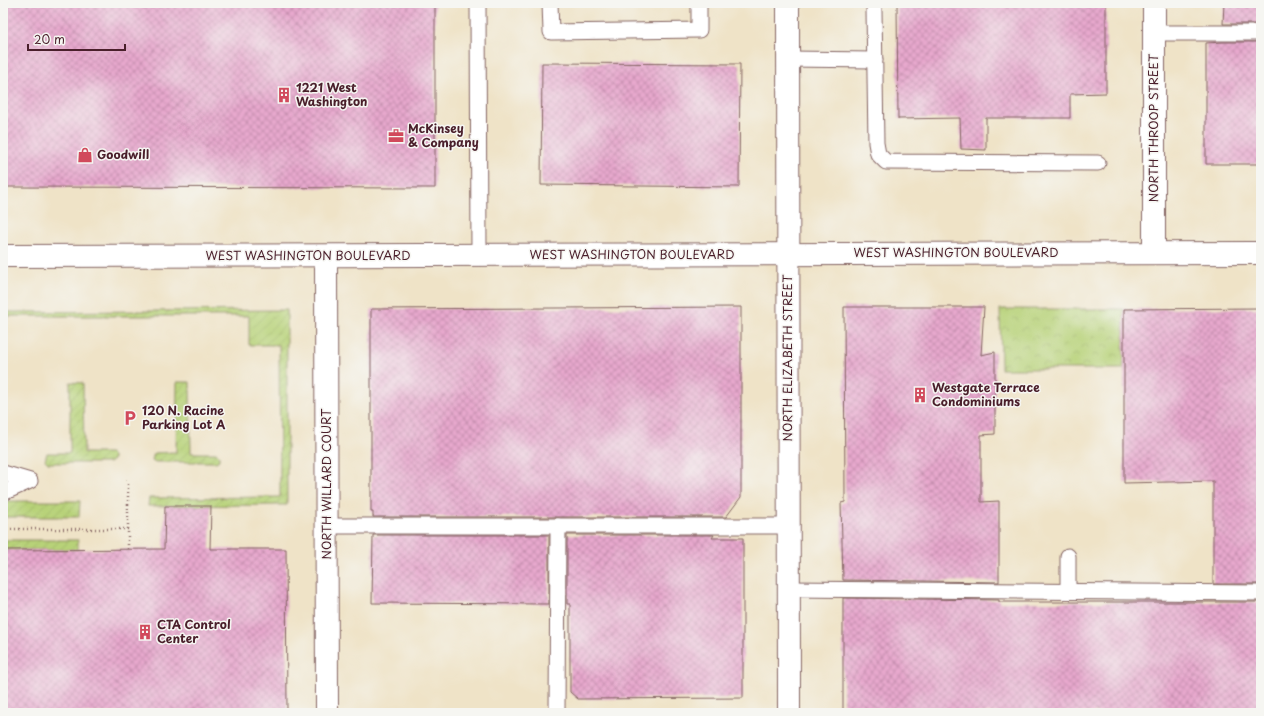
<svg xmlns="http://www.w3.org/2000/svg" width="1264" height="716" viewBox="0 0 1264 716" font-family="'Playpen Sans',sans-serif">
  <style>
    .park { fill: url(#park-crowns); stroke: #807852 }
    .garden { fill: url(#garden-furrows); stroke: #807852 }
    .building { fill: url(#building-cross-hatch) }
    .lines { fill: none; stroke-linecap: round; stroke-linejoin: round }
    .service-casing { stroke: #846462; stroke-width: 17 }
    .minor-casing { stroke: #846462; stroke-width: 24 }
    .tertiary-casing { stroke: #846462; stroke-width: 24 }
    .path { stroke: #846462; stroke-width: 2.5; stroke-dasharray: 1 3; stroke-linecap: butt }
    .service { stroke: #fff; stroke-width: 15 }
    .minor { stroke: #fff; stroke-width: 22 }
    .tertiary { stroke: #fff; stroke-width: 22 }
    .labels { text-anchor: middle; stroke-width: 3; stroke-linejoin: round; paint-order: stroke }
    .poi-label { font-size: 12px; font-weight: bold; fill: #4a1f2b; stroke: #f6f6f2; text-anchor: start }
    .street-label { font-size: 12px; fill: #4a1f2b; stroke: #f6f6f2 }
  </style>
  <defs>
    <pattern id="park-crowns" width="20" height="18" patternUnits="userSpaceOnUse"><rect width="20" height="18" fill="#b7d278"/><path d="M2 6a3 3 0 1 1 6 0M12 15a3 3 0 1 1 6 0" fill="none" stroke="#9fb468"/></pattern>
    <pattern id="garden-furrows" width="10" height="10" patternUnits="userSpaceOnUse"><rect width="10" height="10" fill="#b7d278"/><path d="M-1 1l2-2M0 10L10 0M9 11l2-2" fill="none" stroke="#9fb468"/></pattern>
    <pattern id="building-cross-hatch" width="8" height="8" patternUnits="userSpaceOnUse"><rect width="8" height="8" fill="#e7a8cd"/><path d="M0 0l8 8M0 8l8-8" fill="none" stroke="#bd88a7"/></pattern>
  </defs>
  <rect width="100%" height="100%" fill="#f6f6f2"/>
  <filter id="ink" filterUnits="userSpaceOnUse"><feTurbulence type="fractalNoise" baseFrequency=".025" numOctaves="2"/><feDisplacementMap in="SourceGraphic" scale="8" xChannelSelector="R" yChannelSelector="G"/><feConvolveMatrix kernelMatrix="1 2 1 2 8 2 1 2 1" color-interpolation-filters="sRGB"/></filter>
  <filter id="wash" filterUnits="userSpaceOnUse"><feTurbulence type="fractalNoise" baseFrequency=".012" numOctaves="4" result="noise"/><feDisplacementMap in="SourceGraphic" scale="16" xChannelSelector="R" yChannelSelector="G"/><feGaussianBlur stdDeviation="0.9" result="paint"/><feColorMatrix in="noise" values="0 0 0 0 0 0 0 0 0 0 0 0 0 0 0 0 0 1.4 0 .05"/><feComposite in="paint" operator="in"/></filter>
  <g filter="url(#wash)">
    <rect width="100%" height="100%" fill="#efe3c7"/>
    <path class="park" d="M 1000,309 L 1124,309 L 1124,369 L 1001,369 Z"/>
    <g class="garden">
      <path d="M 287,310 L 287,505 L 148,506 L 149,498 L 280,497 L 279,345 L 249,345 L 249,316 L 5,316 L 5,347 L 3,347 L 3,312 Z"/>
      <path d="M 70,382 L 83,383 L 84,453 L 110,453 L 113,456 L 113,460 L 109,463 L 48,463 L 45,460 L 47,453 L 70,453 Z"/>
      <path d="M 177,382 L 190,382 L 191,453 L 216,453 L 219,455 L 219,460 L 216,462 L 155,462 L 152,460 L 154,453 L 176,452 Z"/>
      <path d="M 3,501 L 80,501 L 79,517 L 3,517 Z"/>
      <rect x="3" y="540" width="75" height="10"/>
    </g>
    <g id="blocks">
      <g class="building">
        <path d="M 6,3 L 435,3 L 435,188 L 6,187 Z"/>
        <path d="M 897,3 L 1106,3 L 1106,93 L 1070,94 L 1070,118 L 986,118 L 986,150 L 961,149 L 960,118 L 898,119 Z"/>
        <path d="M 1224,3 L 1261,3 L 1261,24 L 1223,24 Z"/>
        <path d="M 1223,42 L 1261,42 L 1261,164 L 1206,164 L 1206,43 Z"/>
        <path d="M 542,63 L 740,64 L 739,187 L 541,185 Z"/>
        <path d="M 741,307 L 741,497 L 726,517 L 373,517 L 373,512 L 371,512 L 371,309 Z"/>
        <path d="M 844,307 L 984,307 L 981,355 L 995,352 L 995,434 L 981,435 L 981,502 L 999,501 L 999,582 L 843,580 L 841,503 L 845,502 Z"/>
        <path d="M 1261,308 L 1261,584 L 1213,584 L 1213,481 L 1124,483 L 1124,309 Z"/>
        <path d="M 165,506 L 211,506 L 210,549 L 286,549 L 287,713 L 3,713 L 3,550 L 164,549 Z"/>
        <path d="M 373,535 L 549,535 L 549,604 L 372,603 Z"/>
        <path d="M 567,535 L 714,535 L 712,538 L 743,538 L 743,698 L 578,699 L 570,692 L 570,604 L 567,604 Z"/>
        <path d="M 843,598 L 999,600 L 999,602 L 1261,602 L 1261,713 L 843,713 Z"/>
      </g>
    </g>
  </g>
  <g filter="url(#ink)">
    <use href="#blocks" fill-opacity="0" stroke="#846462" stroke-width="1"/>
    <g class="lines">
      <defs>
        <g id="service">
          <path d="M 478,3 L 479,255"/>
          <path d="M 550,3 L 551,32 L 699,30 L 699,3"/>
          <path d="M 874,10 L 876,143 L 878,154 L 886,162 L 1098,163"/>
          <path d="M 1154,33 L 1261,33"/>
          <path d="M 788,59 L 875,60"/>
          <path d="M 3,473 L 30,481 L 3,493"/>
          <path d="M 327,526 L 789,526"/>
          <path d="M 1068,556 L 1068,591"/>
          <path d="M 789,589 L 1261,593"/>
          <path d="M 557,713 L 558,526"/>
        </g>
        <g id="minor">
          <path d="M 788,3 L 789,713"/>
          <path d="M 1154,253 L 1154,3"/>
          <path d="M 326,256 L 327,713"/>
        </g>
        <path id="tertiary" d="M 3,256 L 1261,253"/>
      </defs>
      <use href="#service" class="service-casing"/>
      <use href="#minor" class="minor-casing"/>
      <use href="#tertiary" class="tertiary-casing"/>
      <g class="path">
        <path d="M 128,480 L 128,550"/>
        <path d="M 3,529 L 129,529"/>
      </g>
      <use href="#service" class="service"/>
      <use href="#minor" class="minor"/>
      <use href="#tertiary" class="tertiary"/>
    </g>
  </g>
  <defs>
    <symbol id="building-bare" viewBox="-9 -9 18 18"><path d="M-4-6H4V6H1V3H-1V6H-4ZM-2.5-4.3h1.7v1.8h-1.7ZM.8-4.3h1.7v1.8H.8ZM-2.5-1h1.7V.8h-1.7ZM.8-1h1.7V.8H.8Z" fill="#d1495b" stroke="#f6f6f2" stroke-width="2.5" paint-order="stroke"/></symbol>
    <symbol id="office-bare" viewBox="-9 -9 18 18"><path d="M-6-3h4V-5.5h4V-3h4V5H-6ZM-1-4.5V-3h2v-1.5ZM-6 0V1H6V0Z" fill="#d1495b" stroke="#f6f6f2" stroke-width="2.5" paint-order="stroke"/></symbol>
    <symbol id="shop-bare" viewBox="-9 -9 18 18"><path d="M-5-2.5h2.3a2.7 3.5 0 0 1 5.4 0H5L5.5 6h-11ZM-1.5-2.5h3a1.5 2.3 0 0 0-3 0Z" fill="#d1495b" stroke="#f6f6f2" stroke-width="2.5" paint-order="stroke"/></symbol>
    <symbol id="parking-bare" viewBox="-9 -9 18 18"><path d="M-3.5-5.5H1a3.5 3.5 0 0 1 0 7H-1V5.5H-3.5ZM-1-3.4V-.6H.8a1.4 1.4 0 0 0 0-2.8Z" fill="#d1495b" stroke="#f6f6f2" stroke-width="2.5" paint-order="stroke"/></symbol>
  </defs>
  <g fill-rule="evenodd">
    <use href="#building-bare" x="273" y="84" width="22" height="22"/>
    <use href="#office-bare" x="385" y="125" width="22" height="22"/>
    <use href="#shop-bare" x="74" y="144" width="22" height="22"/>
    <use href="#building-bare" x="909" y="384" width="22" height="22"/>
    <use href="#parking-bare" x="119" y="407" width="22" height="22"/>
    <use href="#building-bare" x="134" y="621" width="22" height="22"/>
  </g>
  <g class="labels">
    <g class="poi-label">
      <text x="296" y="92">1221 West<tspan x="296" dy="14">Washington</tspan></text>
      <text x="408" y="133">McKinsey<tspan x="408" dy="14">&amp; Company</tspan></text>
      <text x="97" y="159">Goodwill</text>
      <text x="932" y="392">Westgate Terrace<tspan x="932" dy="14">Condominiums</tspan></text>
      <text x="142" y="415">120 N. Racine<tspan x="142" dy="14">Parking Lot A</tspan></text>
      <text x="157" y="629">CTA Control<tspan x="157" dy="14">Center</tspan></text>
    </g>
    <g class="street-label">
      <text transform="translate(1154 128) rotate(-90)" y="4">NORTH THROOP STREET</text>
      <text x="956" y="257">WEST WASHINGTON BOULEVARD</text>
      <text x="632" y="259">WEST WASHINGTON BOULEVARD</text>
      <text x="308" y="260">WEST WASHINGTON BOULEVARD</text>
      <text transform="translate(788 358) rotate(-90)" y="4">NORTH ELIZABETH STREET</text>
      <text transform="translate(327 484) rotate(-90)" y="4">NORTH WILLARD COURT</text>
    </g>
  </g>
  <rect width="1264" height="716" fill="none" stroke="#f6f6f2" stroke-width="16"/>
  <path d="M28 44v6h97v-6" fill="none" stroke="#4a1f2b" stroke-width="2"/>
  <text x="34" y="44" font-size="12" fill="#4a1f2b" stroke="#f6f6f2" stroke-width="3" paint-order="stroke">20 m</text>
</svg>
